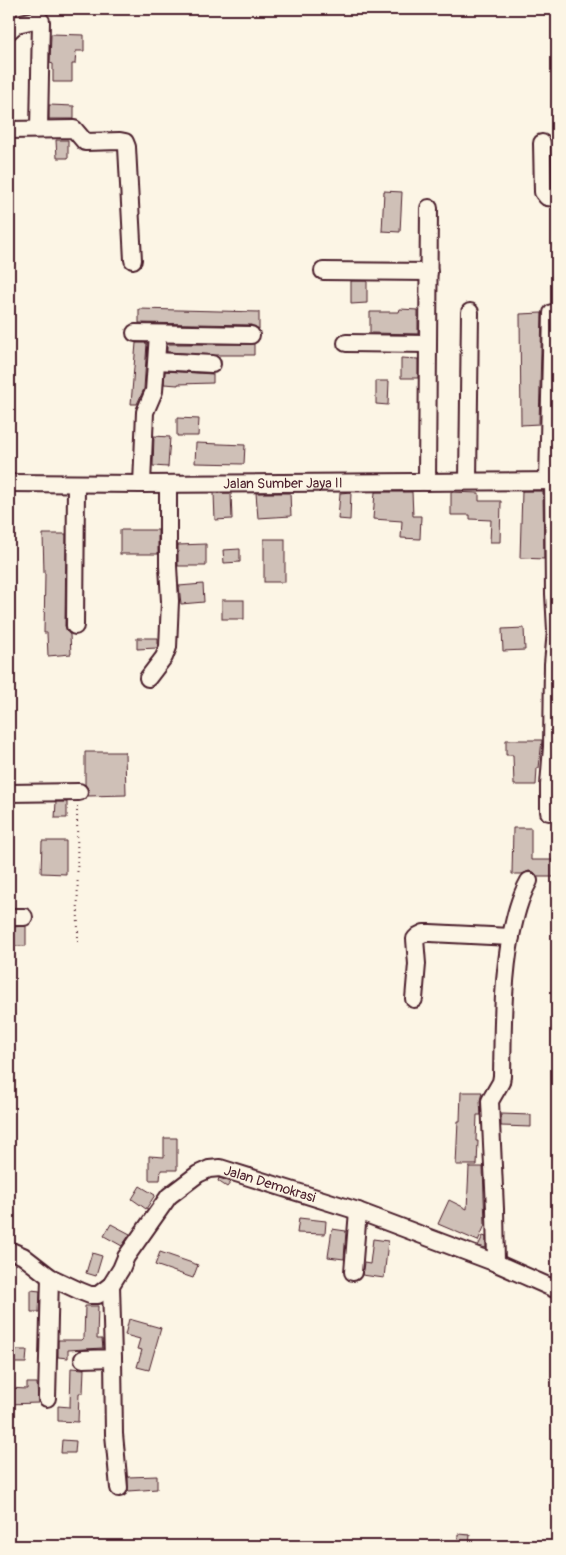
<svg xmlns="http://www.w3.org/2000/svg" width="566" height="1555" viewBox="0 0 566 1555" font-family="Pangolin,sans-serif">
  <style>
    .building { fill: #cfc0b7; stroke: #4a1f2b }
    .lines { fill: none; stroke-linecap: round; stroke-linejoin: round }
    .minor-casing { stroke: #4a1f2b; stroke-width: 20 }
    .path { stroke: #4a1f2b; stroke-width: 2; stroke-dasharray: 1 4; stroke-linecap: butt }
    .minor { stroke: #fcf5e5; stroke-width: 16 }
    .labels { text-anchor: middle; stroke-width: 4.5; stroke-linejoin: round; paint-order: stroke }
    .street-label { font-size: 14px; fill: #4a1f2b; stroke: #fcf5e5 }
  </style>
  <rect width="100%" height="100%" fill="#fcf5e5"/>
  <filter id="ink" filterUnits="userSpaceOnUse"><feTurbulence type="fractalNoise" baseFrequency=".02" numOctaves="2"/><feDisplacementMap in="SourceGraphic" scale="10" xChannelSelector="R" yChannelSelector="G"/><feConvolveMatrix kernelMatrix="1 2 1 2 8 2 1 2 1" color-interpolation-filters="sRGB"/></filter>
  <g filter="url(#ink)">
    <g class="building">
      <path d="M 51,34 L 84,35 L 84,51 L 76,51 L 75,64 L 72,64 L 72,82 L 53,82 L 53,64 L 50,63 Z"/>
      <path d="M 49,105 L 74,106 L 74,119 L 49,119 Z"/>
      <path d="M 56,140 L 68,140 L 68,158 L 57,158 Z"/>
      <path d="M 384,191 L 402,192 L 400,232 L 382,231 Z"/>
      <path d="M 351,281 L 367,281 L 367,303 L 351,304 Z"/>
      <path d="M 139,309 L 259,312 L 259,329 L 251,325 L 139,323 Z"/>
      <path d="M 400,309 L 418,310 L 418,334 L 370,333 L 370,312 L 399,312 Z"/>
      <path d="M 542,313 L 539,424 L 521,425 L 520,314 Z"/>
      <path d="M 136,343 L 147,343 L 144,389 L 137,404 L 131,404 Z"/>
      <path d="M 167,344 L 254,344 L 254,355 L 215,355 L 167,352 Z"/>
      <path d="M 401,358 L 418,359 L 418,378 L 401,378 Z"/>
      <path d="M 165,371 L 213,374 L 213,383 L 178,384 L 178,385 L 164,384 Z"/>
      <path d="M 376,381 L 389,381 L 388,405 L 376,404 Z"/>
      <path d="M 177,418 L 199,419 L 198,436 L 177,436 Z"/>
      <path d="M 154,436 L 170,437 L 168,467 L 153,466 Z"/>
      <path d="M 196,443 L 245,445 L 244,464 L 195,463 Z"/>
      <path d="M 522,491 L 543,491 L 544,559 L 520,558 Z"/>
      <path d="M 351,492 L 350,520 L 338,519 L 340,493 Z"/>
      <path d="M 375,492 L 412,492 L 413,516 L 421,516 L 420,539 L 401,538 L 402,521 L 373,519 Z"/>
      <path d="M 451,492 L 479,493 L 479,501 L 501,501 L 500,542 L 490,542 L 491,520 L 470,519 L 470,515 L 451,515 Z"/>
      <path d="M 214,493 L 231,493 L 232,519 L 215,520 Z"/>
      <path d="M 256,493 L 290,493 L 291,516 L 258,518 Z"/>
      <rect x="120" y="530" width="38" height="24"/>
      <path d="M 43,534 L 66,534 L 65,626 L 67,631 L 70,635 L 71,654 L 48,656 L 47,633 L 44,633 L 45,573 L 44,573 Z"/>
      <rect x="264" y="539" width="21" height="43"/>
      <path d="M 206,544 L 206,566 L 178,566 L 178,545 Z"/>
      <path d="M 240,549 L 240,562 L 224,563 L 223,550 Z"/>
      <path d="M 203,584 L 204,602 L 181,604 L 179,586 Z"/>
      <rect x="222" y="600" width="22" height="19"/>
      <path d="M 524,628 L 525,650 L 503,651 L 502,629 Z"/>
      <path d="M 137,638 L 158,638 L 158,645 L 157,648 L 137,649 Z"/>
      <path d="M 506,740 L 542,740 L 539,768 L 537,768 L 536,785 L 514,785 L 513,755 L 506,755 Z"/>
      <path d="M 85,752 L 125,752 L 126,795 L 88,796 L 89,791 L 85,785 Z"/>
      <path d="M 56,802 L 67,802 L 67,818 L 55,818 Z"/>
      <path d="M 513,828 L 531,828 L 531,860 L 557,860 L 557,877 L 538,877 L 534,872 L 529,871 L 522,874 L 512,874 Z"/>
      <path d="M 42,841 L 66,841 L 66,874 L 41,873 Z"/>
      <path d="M 26,926 L 26,946 L 12,946 L 12,927 Z"/>
      <path d="M 461,1092 L 482,1092 L 480,1101 L 481,1115 L 477,1115 L 476,1141 L 478,1141 L 477,1165 L 456,1165 L 458,1121 L 460,1121 Z"/>
      <path d="M 501,1114 L 531,1115 L 531,1127 L 501,1126 Z"/>
      <path d="M 164,1138 L 177,1138 L 177,1170 L 161,1170 L 160,1180 L 149,1180 L 149,1156 L 164,1157 Z"/>
      <path d="M 469,1167 L 483,1167 L 485,1225 L 478,1241 L 438,1224 L 449,1200 L 467,1209 Z"/>
      <path d="M 219,1178 L 231,1182 L 227,1187 L 218,1181 Z"/>
      <path d="M 140,1186 L 155,1195 L 146,1209 L 132,1199 Z"/>
      <path d="M 299,1218 L 326,1221 L 325,1234 L 297,1233 Z"/>
      <path d="M 111,1224 L 130,1234 L 122,1246 L 104,1236 Z"/>
      <path d="M 332,1229 L 346,1231 L 344,1259 L 328,1257 Z"/>
      <path d="M 483,1236 L 486,1237 L 486,1248 L 478,1246 Z"/>
      <path d="M 373,1239 L 388,1241 L 384,1278 L 362,1275 L 364,1263 L 370,1264 Z"/>
      <path d="M 160,1252 L 198,1265 L 193,1278 L 155,1265 Z"/>
      <path d="M 92,1253 L 102,1256 L 96,1276 L 86,1273 Z"/>
      <path d="M 31,1290 L 40,1291 L 39,1312 L 31,1312 Z"/>
      <path d="M 85,1306 L 98,1306 L 97,1339 L 102,1339 L 103,1348 L 68,1350 L 68,1358 L 58,1357 L 58,1340 L 82,1340 L 84,1338 Z"/>
      <path d="M 129,1319 L 161,1328 L 149,1370 L 137,1367 L 142,1350 L 137,1349 L 140,1339 L 125,1335 Z"/>
      <path d="M 9,1350 L 27,1350 L 26,1363 L 9,1363 Z"/>
      <path d="M 71,1368 L 84,1369 L 83,1393 L 79,1393 L 78,1422 L 58,1421 L 58,1406 L 70,1407 Z"/>
      <path d="M 27,1383 L 37,1383 L 38,1403 L 9,1404 L 9,1388 L 27,1389 Z"/>
      <path d="M 62,1440 L 76,1441 L 75,1453 L 61,1453 Z"/>
      <path d="M 157,1476 L 157,1489 L 128,1491 L 128,1477 Z"/>
      <path d="M 458,1534 L 470,1535 L 469,1546 L 457,1546 Z"/>
    </g>
    <g class="lines">
      <defs>
        <g id="minor">
          <path d="M 9,31 L 17,24 L 39,19 L 41,21 L 39,129"/>
          <path d="M 9,130 L 74,129 L 85,142 L 120,141 L 125,142 L 127,147 L 133,260"/>
          <path d="M 542,143 L 543,192 L 547,197 L 557,198"/>
          <path d="M 323,271 L 429,272"/>
          <path d="M 135,333 L 251,335"/>
          <path d="M 346,343 L 428,344"/>
          <path d="M 157,361 L 212,364"/>
          <path d="M 468,481 L 470,312"/>
          <path d="M 548,481 L 552,313"/>
          <path d="M 427,482 L 429,208"/>
          <path id="s1" d="M 9,483 L 142,484 L 557,481"/>
          <path d="M 142,484 L 145,412 L 154,391 L 158,334"/>
          <path d="M 75,626 L 76,484"/>
          <path d="M 148,678 L 164,657 L 168,647 L 170,601 L 168,566 L 168,484"/>
          <path d="M 9,793 L 79,792"/>
          <path d="M 549,812 L 549,785 L 552,747 L 553,664 L 556,630 L 554,594 L 553,481"/>
          <path d="M 9,917 L 24,917"/>
          <path d="M 414,999 L 417,964 L 415,939 L 418,936 L 424,933 L 430,933 L 511,937"/>
          <path id="s2" d="M 9,1250 L 23,1256 L 50,1277 L 80,1291 L 90,1295 L 98,1295 L 111,1285 L 121,1269 L 126,1257 L 169,1196 L 198,1174 L 209,1169 L 220,1168 L 358,1211 L 496,1263 L 557,1290"/>
          <path d="M 496,1263 L 495,1209 L 490,1101 L 501,1082 L 502,1076 C 503,1029 502,983 511,936 C 515,917 519,899 529,881"/>
          <path d="M 353,1272 L 358,1211"/>
          <path d="M 113,1358 L 114,1434 L 119,1488"/>
          <path d="M 83,1359 L 113,1358 L 111,1285"/>
          <path d="M 47,1398 L 50,1277"/>
        </g>
      </defs>
      <use href="#minor" class="minor-casing"/>
      <path class="path" d="M 77,806 L 78,943"/>
      <use href="#minor" class="minor"/>
    </g>
  </g>
  <g class="labels">
    <g class="street-label">
      <text dy="5" stroke="none"><textPath href="#s1" startOffset="274">Jalan Sumber Jaya II</textPath></text>
      <text dy="5" stroke="none"><textPath href="#s2" startOffset="336">Jalan Demokrasi</textPath></text>
    </g>
  </g>
  <rect width="566" height="1555" fill="none" stroke="#fcf5e5" stroke-width="30"/>
  <rect x="15" y="15" width="536" height="1525" fill="none" stroke="#4a1f2b" stroke-width="2" filter="url(#ink)"/>
</svg>
